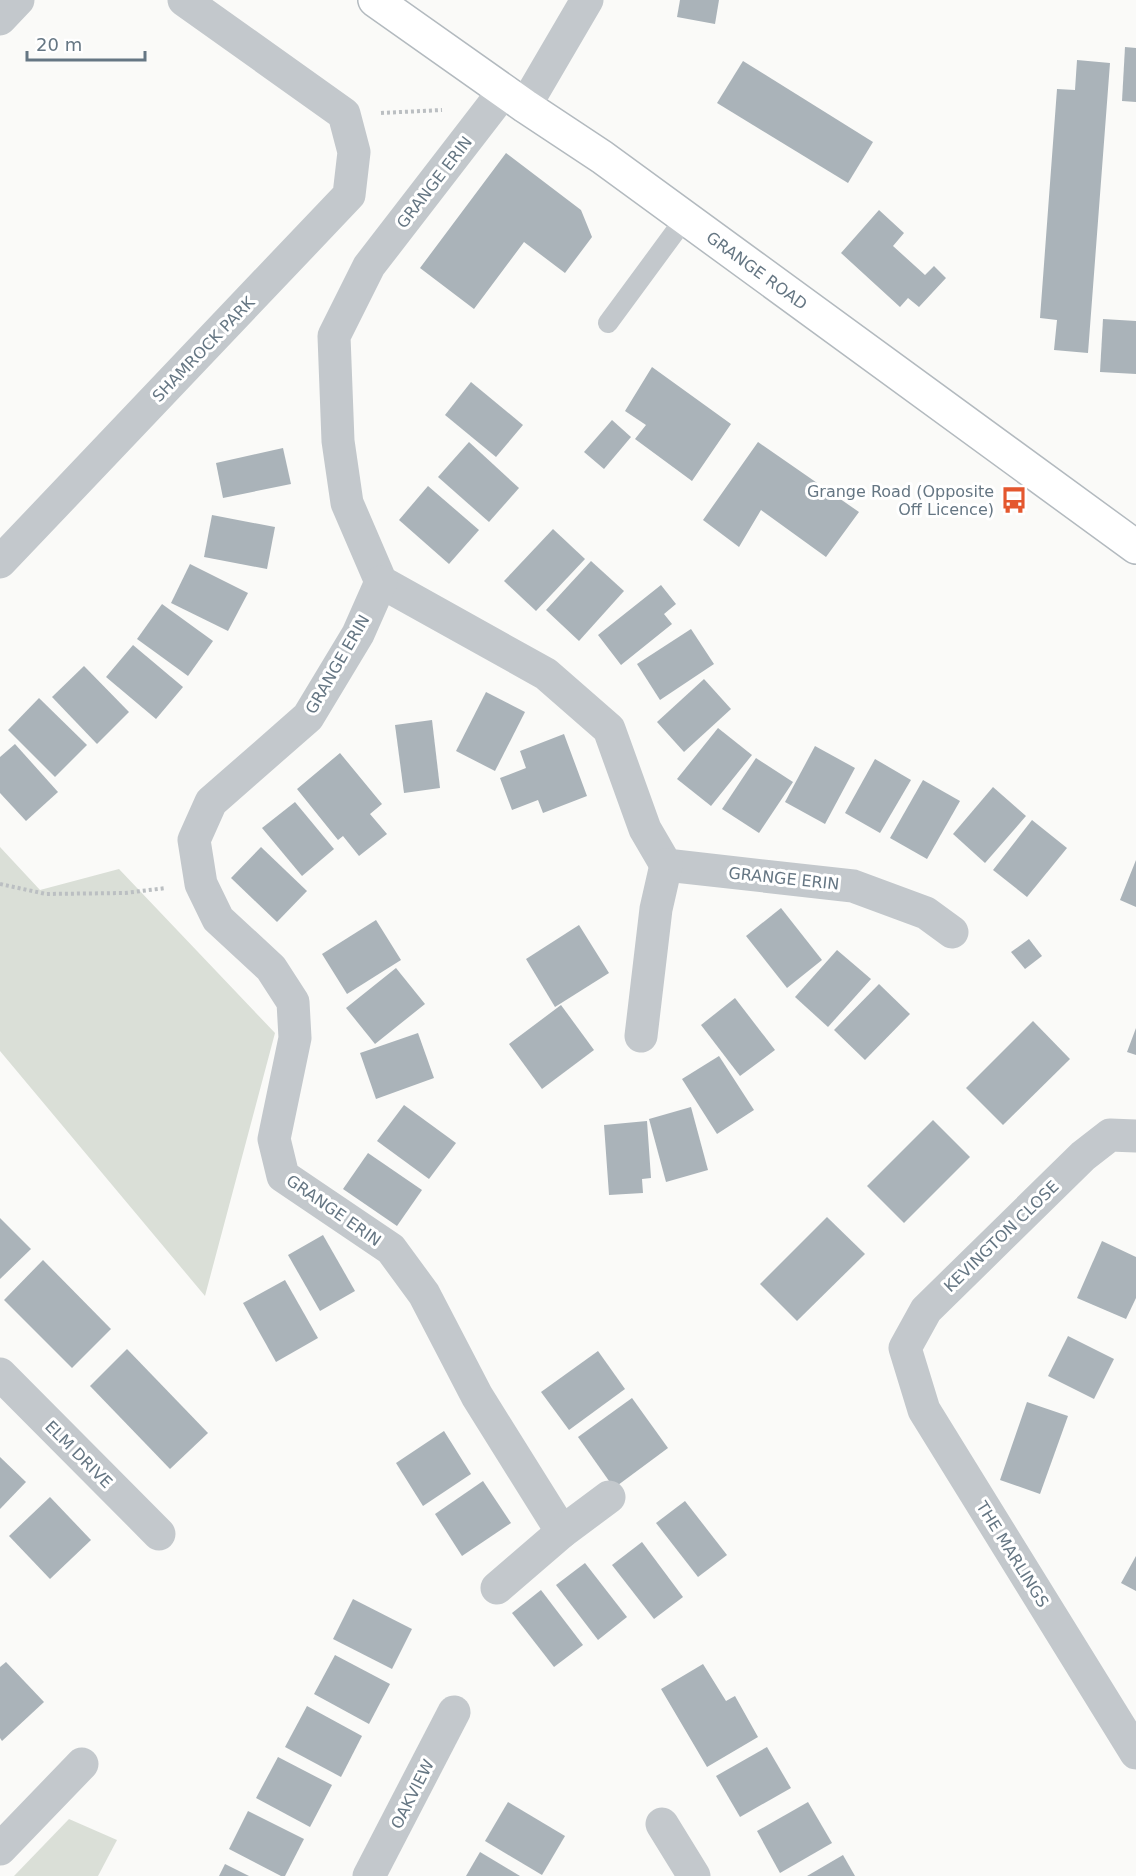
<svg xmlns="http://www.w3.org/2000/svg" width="1136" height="1876" viewBox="0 0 1136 1876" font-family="'DejaVu Sans',sans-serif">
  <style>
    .green { fill: #dadfd7 }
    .building { fill: #aab3b9 }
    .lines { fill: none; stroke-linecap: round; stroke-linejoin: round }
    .secondary-casing { stroke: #b3babf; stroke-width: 36 }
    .path { stroke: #bbbfc2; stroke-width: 4; stroke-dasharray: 3 3; stroke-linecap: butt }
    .lane { stroke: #c3c8cc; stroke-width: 20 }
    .street { stroke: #c3c8cc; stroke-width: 33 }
    .secondary { stroke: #fff; stroke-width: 33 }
    .labels { text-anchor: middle; stroke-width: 6; stroke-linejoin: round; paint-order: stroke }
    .street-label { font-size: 16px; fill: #657683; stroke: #fff }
    .poi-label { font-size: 16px; fill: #657683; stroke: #fff; text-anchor: end }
  </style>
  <rect width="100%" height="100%" fill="#fafaf8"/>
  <g class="green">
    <path d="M 0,847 L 40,890 L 119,869 L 275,1033 L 205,1296 L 0,1051 Z"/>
    <path d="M 69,1819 L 117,1840 L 98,1876 L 14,1876 Z"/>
  </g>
  <g class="building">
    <path d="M 680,0 L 719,0 L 715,24 L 677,17 Z"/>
    <path d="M 1125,47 L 1136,48 L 1136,102 L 1122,101 Z"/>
    <path d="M 1077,60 L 1110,63 L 1088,353 L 1054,350 L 1057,320 L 1040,318 L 1057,89 L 1075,90 Z"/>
    <path d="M 743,61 L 873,142 L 848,183 L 717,103 Z"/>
    <path d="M 506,153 L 581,210 L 592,237 L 565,273 L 524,242 L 474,309 L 420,268 Z"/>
    <path d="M 879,210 L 904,233 L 893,246 L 925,275 L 934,266 L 946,278 L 919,307 L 908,298 L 900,307 L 841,253 Z"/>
    <path d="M 1103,319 L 1136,321 L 1136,374 L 1100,372 Z"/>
    <path d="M 652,367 L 731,424 L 692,481 L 635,439 L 646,425 L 625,411 Z"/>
    <path d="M 471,382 L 523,425 L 496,457 L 445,415 Z"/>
    <path d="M 612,420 L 631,437 L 604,469 L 584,452 Z"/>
    <path d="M 469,442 L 519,488 L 489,522 L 438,477 Z"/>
    <path d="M 758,442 L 859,512 L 826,557 L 761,510 L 739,547 L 703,520 Z"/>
    <path d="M 283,448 L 291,484 L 223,498 L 216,463 Z"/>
    <path d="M 428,486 L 479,530 L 449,564 L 399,520 Z"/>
    <path d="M 212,515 L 275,527 L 267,569 L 204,557 Z"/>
    <path d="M 553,529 L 585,559 L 536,611 L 504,581 Z"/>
    <path d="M 591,561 L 624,591 L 579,641 L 546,610 Z"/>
    <path d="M 190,564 L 248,593 L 228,631 L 171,603 Z"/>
    <path d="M 661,585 L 676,604 L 664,614 L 672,624 L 621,665 L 598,635 Z"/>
    <path d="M 162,604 L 213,641 L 188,676 L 137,639 Z"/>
    <path d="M 691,629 L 714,664 L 660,700 L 637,664 Z"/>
    <path d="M 133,645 L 183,687 L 156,719 L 106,677 Z"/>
    <path d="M 84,666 L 129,712 L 97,744 L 52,697 Z"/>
    <path d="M 704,679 L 731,709 L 684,752 L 657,722 Z"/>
    <path d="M 486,692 L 525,712 L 495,771 L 456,751 Z"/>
    <path d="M 39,698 L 87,745 L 55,777 L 8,730 Z"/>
    <path d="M 432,720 L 440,788 L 404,793 L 395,725 Z"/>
    <path d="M 718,728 L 752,755 L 711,806 L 677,779 Z"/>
    <path d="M 564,734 L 587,796 L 543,813 L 538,800 L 512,810 L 500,778 L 526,768 L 520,751 Z"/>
    <path d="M 15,744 L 58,792 L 26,821 L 0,793 L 0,757 Z"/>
    <path d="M 815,746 L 855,768 L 825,824 L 785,802 Z"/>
    <path d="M 340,753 L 382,804 L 370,814 L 387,834 L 359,856 L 343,836 L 338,840 L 297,789 Z"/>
    <path d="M 756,758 L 793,782 L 759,833 L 722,809 Z"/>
    <path d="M 875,759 L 911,780 L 880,833 L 845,813 Z"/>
    <path d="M 923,780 L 960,801 L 927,859 L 890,838 Z"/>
    <path d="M 993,787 L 1026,816 L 985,863 L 953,834 Z"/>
    <path d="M 295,802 L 334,849 L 302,876 L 262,828 Z"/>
    <path d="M 1032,820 L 1067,848 L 1027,897 L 993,870 Z"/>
    <path d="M 261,847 L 307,891 L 277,922 L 231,878 Z"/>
    <path d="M 1136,860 L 1136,907 L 1120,900 Z"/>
    <path d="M 781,908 L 822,960 L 787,988 L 746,936 Z"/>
    <path d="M 376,920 L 401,960 L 347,994 L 322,954 Z"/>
    <path d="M 579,925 L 609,973 L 555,1007 L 526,959 Z"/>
    <path d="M 1029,939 L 1042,956 L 1025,969 L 1011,952 Z"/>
    <path d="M 837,950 L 871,979 L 828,1027 L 795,997 Z"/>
    <path d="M 396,968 L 425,1004 L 375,1044 L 346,1008 Z"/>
    <path d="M 879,984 L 910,1014 L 865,1060 L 834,1030 Z"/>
    <path d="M 735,998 L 775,1050 L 740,1076 L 701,1025 Z"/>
    <path d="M 561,1005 L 594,1050 L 542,1089 L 509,1044 Z"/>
    <path d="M 1033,1021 L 1070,1059 L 1003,1125 L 966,1088 Z"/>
    <path d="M 1136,1028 L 1136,1055 L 1127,1052 Z"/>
    <path d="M 418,1033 L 434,1078 L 376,1099 L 360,1053 Z"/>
    <path d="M 719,1056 L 754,1110 L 717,1134 L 682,1079 Z"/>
    <path d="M 404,1105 L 456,1143 L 429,1179 L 377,1141 Z"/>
    <path d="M 691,1107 L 708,1170 L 666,1182 L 649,1119 Z"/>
    <path d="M 933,1120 L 970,1157 L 904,1223 L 867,1186 Z"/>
    <path d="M 647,1121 L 651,1178 L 642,1179 L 643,1193 L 609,1195 L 604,1125 Z"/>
    <path d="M 368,1153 L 422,1190 L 397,1226 L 343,1189 Z"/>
    <path d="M 827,1217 L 865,1254 L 797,1321 L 760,1284 Z"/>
    <path d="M 0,1218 L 31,1249 L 0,1279 Z"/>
    <path d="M 323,1235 L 355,1291 L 320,1311 L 288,1255 Z"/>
    <path d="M 1102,1241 L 1136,1257 L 1136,1298 L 1126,1319 L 1077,1298 Z"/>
    <path d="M 43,1260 L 111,1329 L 72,1368 L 4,1300 Z"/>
    <path d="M 285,1280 L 318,1338 L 276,1362 L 243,1303 Z"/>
    <path d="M 1068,1336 L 1114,1359 L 1094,1399 L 1048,1376 Z"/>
    <path d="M 127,1349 L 208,1433 L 170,1469 L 90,1386 Z"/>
    <path d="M 598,1351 L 625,1389 L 569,1430 L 541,1392 Z"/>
    <path d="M 632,1398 L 668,1448 L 614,1488 L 578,1437 Z"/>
    <path d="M 1027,1402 L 1068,1416 L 1040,1494 L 1000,1480 Z"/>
    <path d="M 444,1431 L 471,1474 L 423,1506 L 396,1463 Z"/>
    <path d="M 0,1457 L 26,1482 L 0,1509 Z"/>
    <path d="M 483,1481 L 511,1523 L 462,1556 L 435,1514 Z"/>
    <path d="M 50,1497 L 91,1540 L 50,1579 L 9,1536 Z"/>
    <path d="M 685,1501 L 727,1555 L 698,1577 L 656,1523 Z"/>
    <path d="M 642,1542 L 683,1597 L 654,1619 L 612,1565 Z"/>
    <path d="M 1136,1556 L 1136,1591 L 1121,1583 Z"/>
    <path d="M 585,1563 L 627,1617 L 598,1640 L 556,1585 Z"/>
    <path d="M 541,1590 L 583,1645 L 554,1667 L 512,1613 Z"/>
    <path d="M 353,1599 L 412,1629 L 392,1669 L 333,1639 Z"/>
    <path d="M 335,1655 L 390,1684 L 369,1724 L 314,1694 Z"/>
    <path d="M 6,1662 L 44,1702 L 2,1741 L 0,1738 L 0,1667 Z"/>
    <path d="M 703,1664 L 726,1701 L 735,1696 L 758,1737 L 707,1767 L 661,1689 Z"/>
    <path d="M 307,1706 L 362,1736 L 341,1777 L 285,1747 Z"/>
    <path d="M 767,1747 L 791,1788 L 740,1817 L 716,1776 Z"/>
    <path d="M 278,1757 L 332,1785 L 310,1827 L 256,1798 Z"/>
    <path d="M 508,1802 L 565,1836 L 542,1875 L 485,1841 Z"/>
    <path d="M 808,1802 L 832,1843 L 780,1873 L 757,1831 Z"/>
    <path d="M 248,1811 L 304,1839 L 285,1876 L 281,1876 L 229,1849 Z"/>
    <path d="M 480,1852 L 520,1876 L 466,1876 Z"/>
    <path d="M 843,1855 L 855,1876 L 807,1876 Z"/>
    <path d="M 225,1864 L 249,1876 L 219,1876 Z"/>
  </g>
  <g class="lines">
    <defs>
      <g id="secondary">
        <path id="s1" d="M 375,0 L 525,106 L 602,157 L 1136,547"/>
      </g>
    </defs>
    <use href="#secondary" class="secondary-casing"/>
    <g class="path">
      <path d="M 381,113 L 442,110"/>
      <path d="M 0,884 L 46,894 L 125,893 L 166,888"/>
    </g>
    <path class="lane" d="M 608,323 L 686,217"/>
    <g class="street">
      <path d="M 0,19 L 18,0"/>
      <path d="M 504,91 L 369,266 L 334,336 L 338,441 L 347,503 L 381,582 L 546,674 L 609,729 L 645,829 L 666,865 L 853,886 L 926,913 L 952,932"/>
      <path d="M 525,106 L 587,0"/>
      <path d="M 0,562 L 349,195 L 354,152 L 344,114 L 184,0"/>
      <path d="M 381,582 L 358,634 L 308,717 L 211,802 L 194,840 L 201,884 L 218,919 L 271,968 L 293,1002 L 295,1038 L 274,1139 L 283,1176 L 391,1249 L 424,1294 L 477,1396 L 562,1532"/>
      <path d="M 641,1036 L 656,909 L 666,865"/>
      <path d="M 1136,1136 L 1110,1135 L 1083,1156 L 926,1310 L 905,1348 L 924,1410 L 1136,1753"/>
      <path d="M 0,1374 L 159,1534"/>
      <path d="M 497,1588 L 562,1532 L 609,1497"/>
      <path d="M 662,1824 L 694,1876"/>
      <path d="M 0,1849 L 82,1764"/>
      <path d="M 369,1876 L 454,1712"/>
    </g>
    <use href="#secondary" class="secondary"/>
  </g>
  <defs>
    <symbol id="bus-bare" viewBox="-9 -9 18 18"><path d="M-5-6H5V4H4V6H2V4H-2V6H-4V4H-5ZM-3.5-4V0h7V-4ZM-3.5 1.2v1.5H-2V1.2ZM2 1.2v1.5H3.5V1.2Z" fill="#e4572e" stroke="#fff" stroke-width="2.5" paint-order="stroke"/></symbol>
  </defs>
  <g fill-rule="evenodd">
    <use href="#bus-bare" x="995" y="481" width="38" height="38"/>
  </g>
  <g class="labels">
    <g class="street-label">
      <text transform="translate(434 182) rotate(-52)" y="6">GRANGE ERIN</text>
      <text dy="6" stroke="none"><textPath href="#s1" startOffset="468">GRANGE ROAD</textPath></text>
      <text transform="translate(203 349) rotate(-46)" y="6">SHAMROCK PARK</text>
      <text transform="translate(337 664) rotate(-60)" y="6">GRANGE ERIN</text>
      <text transform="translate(784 878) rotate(6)" y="6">GRANGE ERIN</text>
      <text transform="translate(334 1210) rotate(35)" y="6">GRANGE ERIN</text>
      <text transform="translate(1001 1236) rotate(-44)" y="6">KEVINGTON CLOSE</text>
      <text transform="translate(79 1454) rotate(45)" y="6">ELM DRIVE</text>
      <text transform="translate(1013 1554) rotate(58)" y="6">THE MARLINGS</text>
      <text transform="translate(412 1794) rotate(-63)" y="6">OAKVIEW</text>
    </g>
    <g class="poi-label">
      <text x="994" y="497">Grange Road (Opposite<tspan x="994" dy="18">Off Licence)</tspan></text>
    </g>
  </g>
  <path d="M27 51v9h118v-9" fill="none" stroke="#657683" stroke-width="3"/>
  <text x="36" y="51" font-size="18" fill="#657683" stroke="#ffffff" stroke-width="4.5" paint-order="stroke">20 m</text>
</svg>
